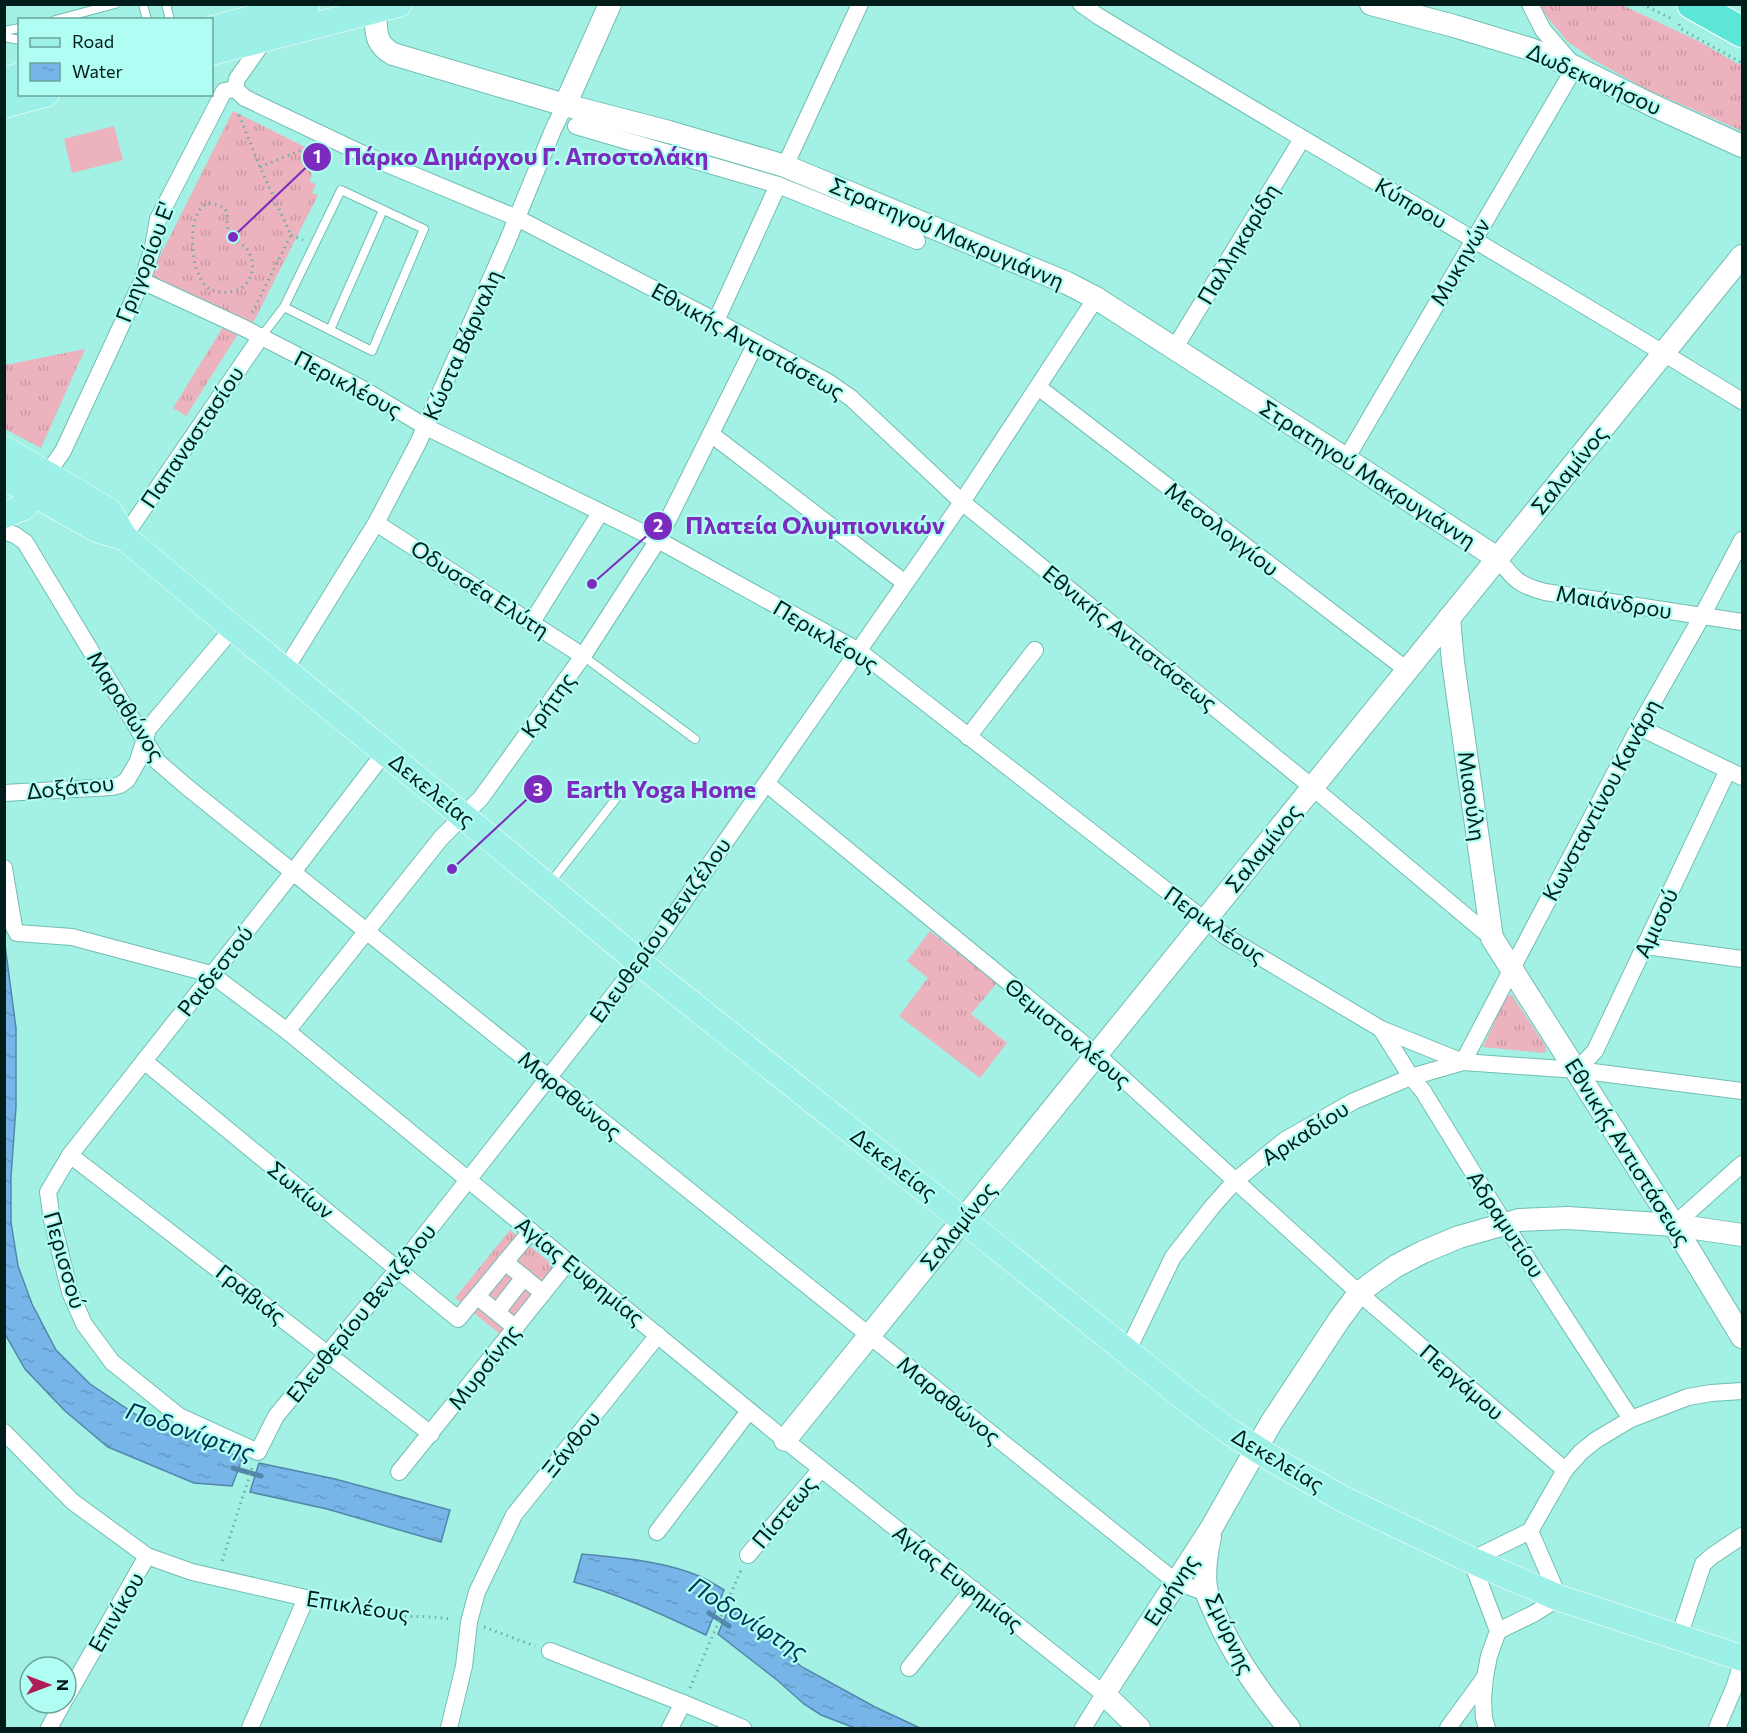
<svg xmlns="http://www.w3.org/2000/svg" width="1747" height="1733" viewBox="0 0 1747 1733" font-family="Commissioner,sans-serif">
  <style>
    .grass { fill: url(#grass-tufts) }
    .pitch { fill: #ecb2be }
    .water { fill: url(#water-ripples); stroke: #5387aa; stroke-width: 1.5 }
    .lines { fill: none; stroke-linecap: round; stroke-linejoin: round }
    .stream { stroke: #5387aa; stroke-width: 5 }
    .lane-casing { stroke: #71beb4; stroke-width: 10 }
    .street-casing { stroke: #71beb4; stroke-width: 18 }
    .secondary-casing { stroke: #71beb4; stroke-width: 24 }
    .primary-casing { stroke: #fff; stroke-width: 27 }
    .highway-casing { stroke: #fff; stroke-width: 32 }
    .path { stroke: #70ada5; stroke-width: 3; stroke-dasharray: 1.5 4.5; stroke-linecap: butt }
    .lane { stroke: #fff; stroke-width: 8 }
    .street { stroke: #fff; stroke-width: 16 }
    .secondary { stroke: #fff; stroke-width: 22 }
    .primary { stroke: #9df0e7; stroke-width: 26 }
    .highway { stroke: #5be6d7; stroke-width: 30 }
    .labels { text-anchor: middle; stroke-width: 4.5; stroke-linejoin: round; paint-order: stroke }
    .street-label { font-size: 22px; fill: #001d1a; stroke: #b0fef3 }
    .water-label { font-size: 24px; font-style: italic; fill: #003253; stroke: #b0fef3 }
    .leader { fill: none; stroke: #7b2cbf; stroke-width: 2 }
    .callout-dot { fill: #7b2cbf; stroke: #b0fef3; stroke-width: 2 }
    .mark-label { font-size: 18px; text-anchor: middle; font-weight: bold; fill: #fff }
    .callout-label { font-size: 24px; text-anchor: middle; font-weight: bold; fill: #7b2cbf; stroke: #b0fef3; stroke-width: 4.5; stroke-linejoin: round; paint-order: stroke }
  </style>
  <defs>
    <pattern id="grass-tufts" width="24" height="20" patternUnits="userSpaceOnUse" patternTransform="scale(1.5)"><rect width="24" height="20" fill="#ecb2be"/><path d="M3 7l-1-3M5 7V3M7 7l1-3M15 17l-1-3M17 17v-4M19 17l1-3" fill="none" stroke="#c999a3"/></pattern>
    <pattern id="water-ripples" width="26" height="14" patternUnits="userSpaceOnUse" patternTransform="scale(1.5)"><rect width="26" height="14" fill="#77b4e7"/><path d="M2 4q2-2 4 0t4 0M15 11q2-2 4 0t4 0" fill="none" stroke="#659ac6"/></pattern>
  </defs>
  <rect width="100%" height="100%" fill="#a3f0e5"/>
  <g class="grass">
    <path d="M 1540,5 L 1622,5 L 1700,42 L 1740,65 L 1742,61 L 1742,131 L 1646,89 L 1592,59 L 1567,41 L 1548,18 Z"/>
    <path d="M 233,111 L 315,152 L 310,182 L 316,184 L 312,193 L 318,195 L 253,323 L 202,299 L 199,304 L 148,280 Z"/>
    <path d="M 223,327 L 238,334 L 186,416 L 173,408 Z"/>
    <path d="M 85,349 L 41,448 L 5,429 L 5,365 Z"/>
    <path d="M 930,931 L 997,983 L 971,1014 L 1007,1043 L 980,1078 L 899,1016 L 928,978 L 907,961 Z"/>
    <path d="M 1507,995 L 1512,995 L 1546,1047 L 1546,1051 L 1544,1053 L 1483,1047 Z"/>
    <path d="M 510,1230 L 554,1266 L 500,1334 L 455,1298 Z"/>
  </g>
  <path class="pitch" d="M 114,126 L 123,160 L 72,173 L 64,139 Z"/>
  <g class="water">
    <path d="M 5,945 L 16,1028 L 16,1107 L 11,1177 L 11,1222 L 18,1266 L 32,1304 L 56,1350 L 90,1384 L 135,1414 L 206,1447 L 243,1457 L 232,1486 L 194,1483 L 108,1447 L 65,1411 L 25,1369 L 5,1334 Z"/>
    <path d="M 259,1463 L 335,1479 L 450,1510 L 441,1542 L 327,1509 L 250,1492 Z"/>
    <path d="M 582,1554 C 621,1558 663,1561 699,1576 C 708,1580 716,1585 724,1590 L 706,1635 C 663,1615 619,1594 574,1582 Z"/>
    <path d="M 730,1606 L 802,1667 L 875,1707 L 920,1728 L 855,1728 L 821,1715 L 804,1704 L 777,1680 L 718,1634 Z"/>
  </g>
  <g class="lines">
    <g class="stream">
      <path d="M 233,1468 L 261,1476"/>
      <path d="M 709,1613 L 729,1626"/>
    </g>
    <defs>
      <g id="lane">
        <path d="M 143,4 L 147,20"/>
        <path d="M 166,4 L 170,20"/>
        <path d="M 55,20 L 115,4"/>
        <path d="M 4,31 L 20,28"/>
        <path d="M 4,37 L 20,40"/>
        <path d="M 330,330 L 383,210"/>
        <path d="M 261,337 L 284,307 L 372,351 L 424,229 L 341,190 L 284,307"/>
        <path d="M 583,656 L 695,739"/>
        <path d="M 550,883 L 622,791"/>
      </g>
      <g id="street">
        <path d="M 1081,4 L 1098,16 C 1312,146 1529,270 1742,401"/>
        <path d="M 265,39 L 237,79 L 235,89 L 245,98 L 363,154 L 517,218 L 716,321 L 828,382 L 851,398 L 962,502 L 1312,787 L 1492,938"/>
        <path d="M 576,126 L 778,185 L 917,241"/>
        <path d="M 785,166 L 860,4"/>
        <path d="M 142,281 L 244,328 L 363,389 L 426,427 L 658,540 L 859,651 L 1225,936 L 1381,1029 L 1463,1062 L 1639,727 L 1702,616 L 1742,540"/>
        <path d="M 716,321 L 778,185"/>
        <path d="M 1174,349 L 1302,139"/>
        <path d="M 1038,387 L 1407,670"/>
        <path d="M 711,434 L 905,583"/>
        <path d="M 1346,459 L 1575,67 L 1543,30 L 1530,4"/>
        <path d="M 47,474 L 63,451 L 142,281 L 153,247 L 158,219 L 224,91 L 235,89"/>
        <path d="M 376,523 L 583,656"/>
        <path d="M 4,531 L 15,535 L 25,542 L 158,762 L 187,787 C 518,1051 846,1318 1176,1582 L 1207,1593"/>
        <path d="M 124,537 L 260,338"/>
        <path d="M 1497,558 C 1514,579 1518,585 1545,592 L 1742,622"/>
        <path d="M 532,622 L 600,513"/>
        <path d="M 285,670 L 376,523 L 418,443 L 507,242 L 553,130 L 565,105"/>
        <path d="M 1639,727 L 1742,777"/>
        <path d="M 968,737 L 1035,650"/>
        <path d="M 385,752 L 293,872 L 70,1155 L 48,1192 L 52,1220 L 70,1292 L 84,1324 L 112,1362 L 179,1416 L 258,1452 L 276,1416 L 398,1269 L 659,937 L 962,502 L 1096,298"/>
        <path d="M 767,784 L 1096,1054 L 1359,1293 L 1565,1470"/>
        <path d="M 4,793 L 112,787 L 120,785 L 127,780 L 138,761 L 148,729 L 233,628"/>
        <path d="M 4,868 L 14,927 L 17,933 L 72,937 L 211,974 L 287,1031 L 785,1440 L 1104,1694 L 1083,1728"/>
        <path d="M 1645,946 L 1742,959"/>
        <path d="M 1381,1029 L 1411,1077 L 1423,1091 L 1504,1223 L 1631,1419"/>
        <path d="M 287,1031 L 441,838 L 481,798 L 583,656 L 658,540 L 756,343"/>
        <path d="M 144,1061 L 458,1319 L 531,1231"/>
        <path d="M 1577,1070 L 1595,1051 L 1728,770"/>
        <path d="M 70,1155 L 431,1434"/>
        <path d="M 1674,1225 L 1742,1164"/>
        <path d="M 505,1262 L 543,1293"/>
        <path d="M 478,1297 L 516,1328"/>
        <path d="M 497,1312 L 524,1277"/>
        <path d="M 1127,1352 L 1173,1257 L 1212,1207 L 1235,1181 L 1285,1140 L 1354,1101 L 1411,1077 L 1463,1062 L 1577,1070 L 1742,1091"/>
        <path d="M 4,1432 L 73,1502 L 147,1556 L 192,1572 L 306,1598 L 250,1728"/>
        <path d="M 399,1472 L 568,1262"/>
        <path d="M 657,1532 L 749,1411"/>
        <path d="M 748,1555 L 821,1469"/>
        <path d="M 1498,1631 L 1533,1614 L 1559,1598 L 1530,1531"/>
        <path d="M 1679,1637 L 1703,1564 L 1712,1556 L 1742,1536"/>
        <path d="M 550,1651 L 683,1703 L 743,1728"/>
        <path d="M 909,1668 L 973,1589"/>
        <path d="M 66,1698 L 147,1556"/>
        <path d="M 49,1728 L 63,1703"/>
        <path d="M 449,1728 L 464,1666 L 469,1622 L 477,1592 L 514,1515 L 658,1335"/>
        <path d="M 670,1728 L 683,1703"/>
        <path d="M 1448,1728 L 1485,1677"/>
        <path d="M 1487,1728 L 1484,1718 L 1483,1699 L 1485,1677 L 1489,1656 L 1498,1631 L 1471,1560 L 1530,1531 L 1565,1470 L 1581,1452 L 1596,1440 L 1631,1419 L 1688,1397 L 1711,1393 L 1742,1391"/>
        <path d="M 1717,1728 L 1734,1688 L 1742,1663"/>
      </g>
      <g id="secondary">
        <path d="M 374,4 C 378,27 371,42 393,54 L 565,105 L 669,132 L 785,166 L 1067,283 L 1096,298 L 1346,459 L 1497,558"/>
        <path d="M 1371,4 L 1454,26 L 1530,49 L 1575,67 L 1654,106 L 1742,146"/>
        <path d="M 565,105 L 610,4"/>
        <path d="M 1449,618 L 1453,662 L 1492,938 L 1674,1225 L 1742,1337"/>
        <path d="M 785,1440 L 1742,256"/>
        <path d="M 1210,1537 C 1206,1555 1203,1575 1207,1593 C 1209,1600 1213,1608 1216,1615 C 1234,1657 1260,1693 1289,1728"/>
        <path d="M 1139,1728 L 1104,1694 L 1212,1527 L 1271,1423 L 1339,1320 L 1359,1293 L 1376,1280 L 1396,1266 L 1423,1252 L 1459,1237 L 1519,1220 L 1568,1218 L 1674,1225 L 1742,1235"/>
      </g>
      <g id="primary">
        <path d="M 212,29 L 307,4"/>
        <path d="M 212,52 L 399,4"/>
        <path d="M 4,80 L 20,76"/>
        <path d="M 4,105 L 46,94"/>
        <path d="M 4,449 L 109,511 L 124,537 L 233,628 L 463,816 L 640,963 L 962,1219 L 1186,1399 L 1230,1432 L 1279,1463 L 1343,1499 L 1471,1560 L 1559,1598 L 1742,1658"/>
        <path d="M 4,477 L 98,530 L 124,537"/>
        <path d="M 4,515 L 24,507 L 43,479"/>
      </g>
      <path id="highway" d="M 1692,4 L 1742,32"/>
    </defs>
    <use href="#lane" class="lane-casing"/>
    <use href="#street" class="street-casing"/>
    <use href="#secondary" class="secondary-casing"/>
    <use href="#primary" class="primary-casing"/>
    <use href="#highway" class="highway-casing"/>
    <g class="path">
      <path d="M 1642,4 L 1674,20"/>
      <path d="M 1679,24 L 1681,29 L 1742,63"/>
      <path d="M 239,115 L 260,167 L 291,235 L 252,313"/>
      <path d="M 260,167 L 308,147"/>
      <path d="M 209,203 C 236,207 223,217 229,233 C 231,239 238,241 243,245 C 255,255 256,275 244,286 C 240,290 233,292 227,292 C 221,293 215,292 209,289 C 190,277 184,210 209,203 Z"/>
      <path d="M 291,235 L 303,240"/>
      <path d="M 222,1561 L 252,1468"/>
      <path d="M 322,1602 L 398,1616 L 433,1617 L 452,1619"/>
      <path d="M 484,1627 L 535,1646"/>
      <path d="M 690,1688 L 741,1570"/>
    </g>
    <use href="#lane" class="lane"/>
    <use href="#street" class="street"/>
    <use href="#secondary" class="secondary"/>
    <use href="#primary" class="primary"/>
    <use href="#highway" class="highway"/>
  </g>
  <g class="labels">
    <g class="street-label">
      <text transform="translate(1594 79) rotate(24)" y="8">Δωδεκανήσου</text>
      <text transform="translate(1411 203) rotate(30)" y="8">Κύπρου</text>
      <text transform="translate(947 233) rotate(23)" y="8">Στρατηγού Μακρυγιάννη</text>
      <text transform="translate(1238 244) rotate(-59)" y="8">Παλληκαρίδη</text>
      <text transform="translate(145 262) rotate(-69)" y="8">Γρηγορίου Ε'</text>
      <text transform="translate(1460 262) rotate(-60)" y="8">Μυκηνών</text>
      <text transform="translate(748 341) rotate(29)" y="8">Εθνικής Αντιστάσεως</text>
      <text transform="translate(462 345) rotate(-66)" y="8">Κώστα Βάρναλη</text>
      <text transform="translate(348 384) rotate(28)" y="8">Περικλέους</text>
      <text transform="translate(192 437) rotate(-56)" y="8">Παπαναστασίου</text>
      <text transform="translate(1569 470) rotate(-51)" y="8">Σαλαμίνος</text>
      <text transform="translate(1368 474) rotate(33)" y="8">Στρατηγού Μακρυγιάννη</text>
      <text transform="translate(1222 529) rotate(38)" y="8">Μεσολογγίου</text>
      <text transform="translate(480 589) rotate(33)" y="8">Οδυσσέα Ελύτη</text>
      <text transform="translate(1614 602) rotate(9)" y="8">Μαιάνδρου</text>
      <text transform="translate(826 636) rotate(31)" y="8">Περικλέους</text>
      <text transform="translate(1130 638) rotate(39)" y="8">Εθνικής Αντιστάσεως</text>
      <text transform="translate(548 705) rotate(-54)" y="8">Κρήτης</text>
      <text transform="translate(126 706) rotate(58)" y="8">Μαραθώνος</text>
      <text transform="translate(70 787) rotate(-6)" y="8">Δοξάτου</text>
      <text transform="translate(432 790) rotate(39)" y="8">Δεκελείας</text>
      <text transform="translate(1472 796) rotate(82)" y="8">Μιαούλη</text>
      <text transform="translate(1601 800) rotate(-62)" y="8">Κωνσταντίνου Κανάρη</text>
      <text transform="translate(1263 848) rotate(-51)" y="8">Σαλαμίνος</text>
      <text transform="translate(1656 923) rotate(-65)" y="8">Αμισού</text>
      <text transform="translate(1215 925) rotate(35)" y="8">Περικλέους</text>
      <text transform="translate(660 930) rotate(-54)" y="8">Ελευθερίου Βενιζέλου</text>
      <text transform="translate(215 971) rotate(-52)" y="8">Ραιδεστού</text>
      <text transform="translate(1068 1033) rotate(40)" y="8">Θεμιστοκλέους</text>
      <text transform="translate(570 1095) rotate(39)" y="8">Μαραθώνος</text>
      <text transform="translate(1305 1133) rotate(-33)" y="8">Αρκαδίου</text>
      <text transform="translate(1628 1152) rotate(58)" y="8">Εθνικής Αντιστάσεως</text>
      <text transform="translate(894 1164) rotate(38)" y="8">Δεκελείας</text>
      <text transform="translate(301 1190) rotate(39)" y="8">Σωκίων</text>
      <text transform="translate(1506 1224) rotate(57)" y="8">Αδραμυτίου</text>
      <text transform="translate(958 1226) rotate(-51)" y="8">Σαλαμίνος</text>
      <text transform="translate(65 1260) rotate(74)" y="8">Περισσού</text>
      <text transform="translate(580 1271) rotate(39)" y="8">Αγίας Ευφημίας</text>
      <text transform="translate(251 1294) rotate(38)" y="8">Γραβιάς</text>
      <text transform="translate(361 1313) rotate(-51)" y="8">Ελευθερίου Βενιζέλου</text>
      <text transform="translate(484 1367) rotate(-52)" y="8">Μυρσίνης</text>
      <text transform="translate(1462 1382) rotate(41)" y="8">Περγάμου</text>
      <text transform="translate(949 1400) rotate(39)" y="8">Μαραθώνος</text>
      <text transform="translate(571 1444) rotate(-51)" y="8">Ξάνθου</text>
      <text transform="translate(1278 1460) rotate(31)" y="8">Δεκελείας</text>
      <text transform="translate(784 1512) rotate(-50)" y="8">Πίστεως</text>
      <text transform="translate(958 1578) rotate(38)" y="8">Αγίας Ευφημίας</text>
      <text transform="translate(1171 1590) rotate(-57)" y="8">Ειρήνης</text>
      <text transform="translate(358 1606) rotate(9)" y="8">Επικλέους</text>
      <text transform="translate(116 1612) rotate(-60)" y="8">Επινίκου</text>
      <text transform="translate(1230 1634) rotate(65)" y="8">Σμύρνης</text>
    </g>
    <g class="water-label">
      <text transform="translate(190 1432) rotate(19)" y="8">Ποδονίφτης</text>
      <text transform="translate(748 1619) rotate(32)" y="8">Ποδονίφτης</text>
    </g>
  </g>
  <path class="leader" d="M233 237L317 157M592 584L658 526M452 869L538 789"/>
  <g class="callout-dot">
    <circle cx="233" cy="237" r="6"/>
    <circle cx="592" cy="584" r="6"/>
    <circle cx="452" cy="869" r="6"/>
    <circle cx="317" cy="157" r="15"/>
    <circle cx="658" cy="526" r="15"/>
    <circle cx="538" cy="789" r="15"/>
  </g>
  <g class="mark-label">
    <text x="317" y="163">1</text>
    <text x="658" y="532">2</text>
    <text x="538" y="796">3</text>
  </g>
  <g class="callout-label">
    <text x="526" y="165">Πάρκο Δημάρχου Γ. Αποστολάκη</text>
    <text x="815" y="534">Πλατεία Ολυμπιονικών</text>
    <text x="661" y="798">Earth Yoga Home</text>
  </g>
  <rect width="1747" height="1733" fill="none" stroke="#001d1a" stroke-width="12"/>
  <rect x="18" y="18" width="195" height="78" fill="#b0fef3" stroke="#6aa49c" stroke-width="1.5"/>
  <rect x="30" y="38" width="30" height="9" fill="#9df0e7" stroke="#6aa49c" stroke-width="1.5"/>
  <text x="72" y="48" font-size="18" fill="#001d1a">Road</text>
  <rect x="30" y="63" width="30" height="18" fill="url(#water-ripples)" stroke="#6aa49c" stroke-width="1.5"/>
  <text x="72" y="78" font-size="18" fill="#001d1a">Water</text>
  <g transform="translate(48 1685) rotate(90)"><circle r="28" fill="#b0fef3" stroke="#6aa49c" stroke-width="1.5"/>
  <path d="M0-4.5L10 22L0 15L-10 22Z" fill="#ae1e55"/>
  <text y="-9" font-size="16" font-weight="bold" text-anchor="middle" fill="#001d1a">N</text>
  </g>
</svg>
